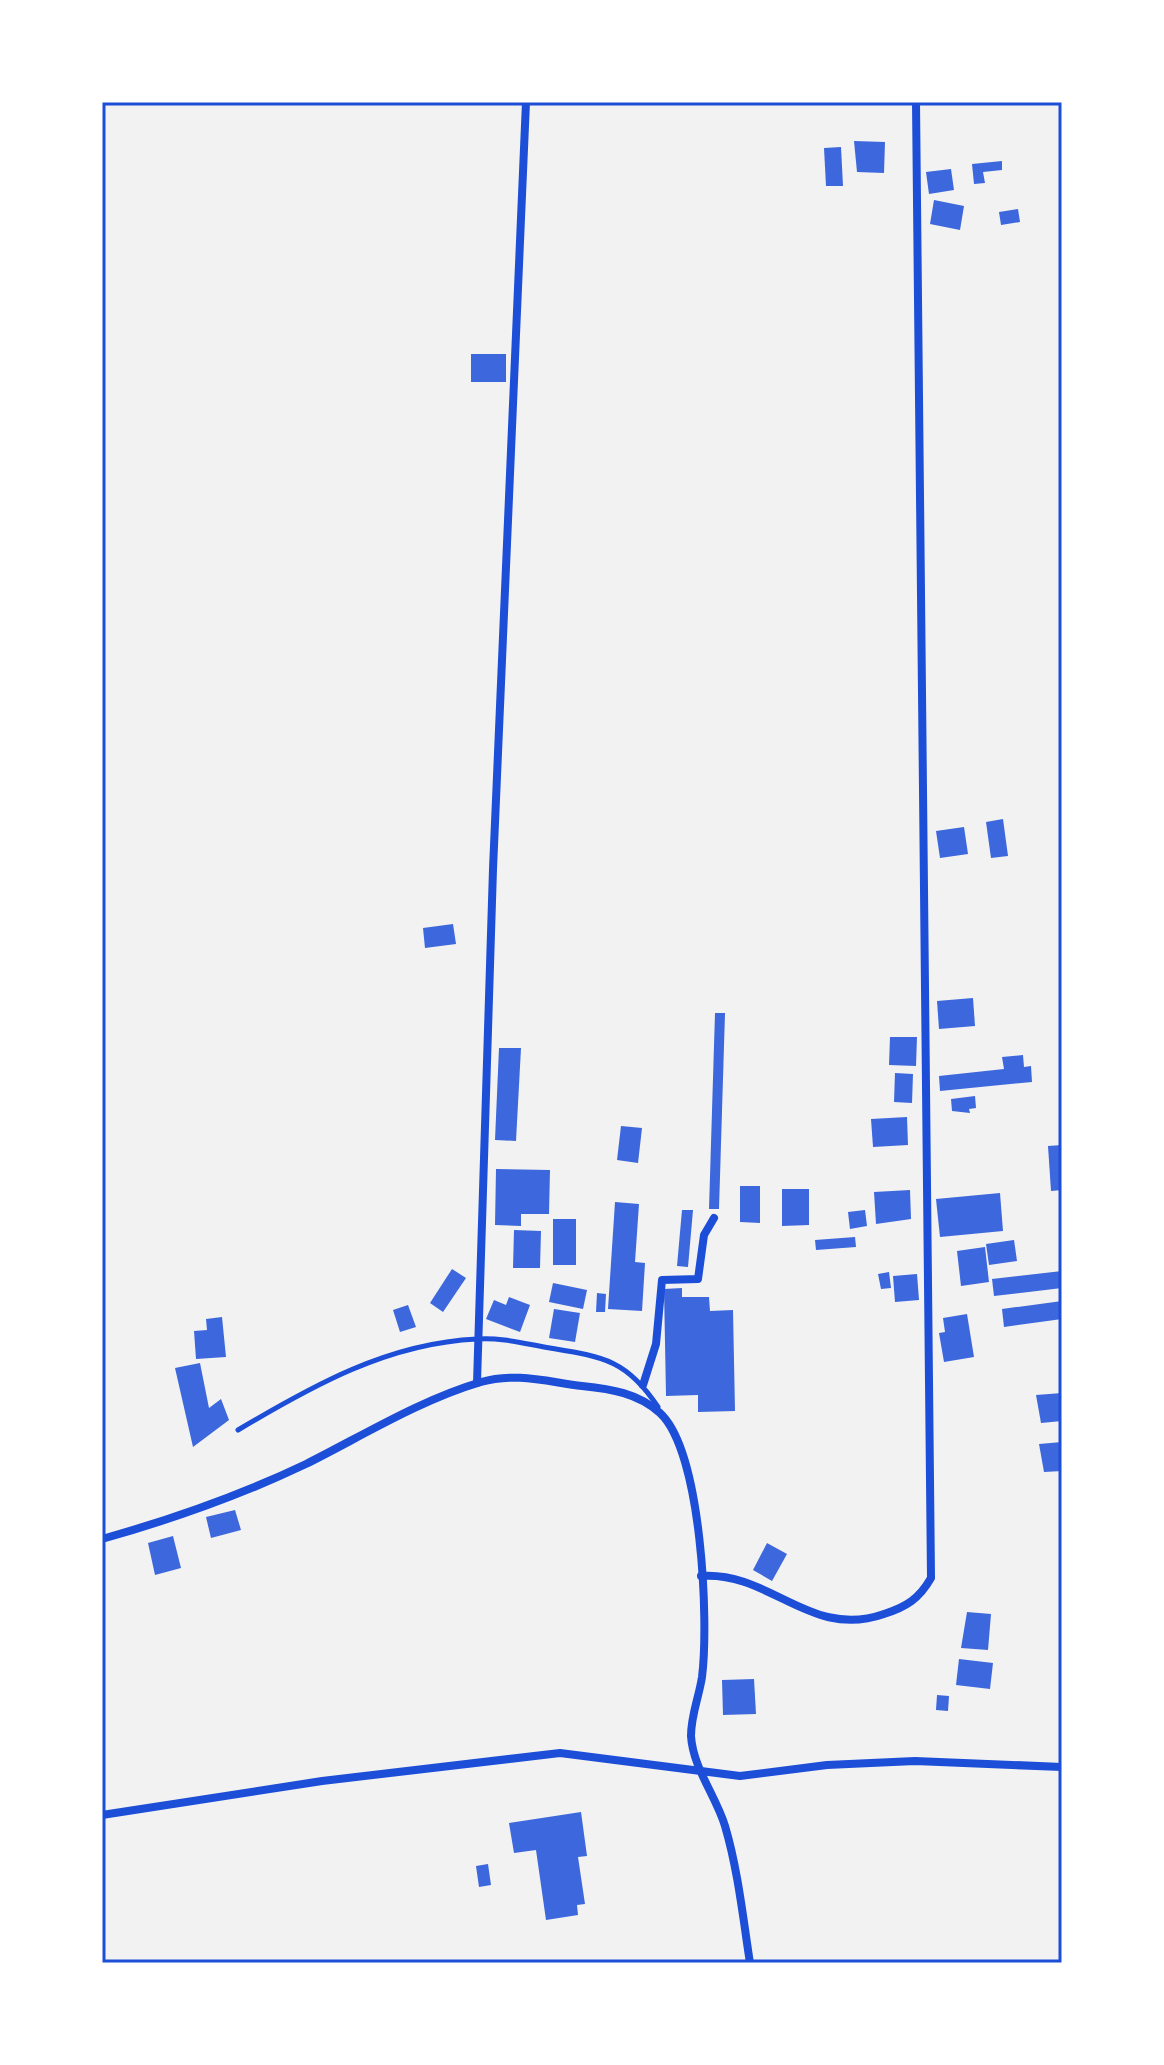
<svg xmlns="http://www.w3.org/2000/svg" width="1164" height="2065" viewBox="0 0 1164 2065" font-family="'Noto Sans',sans-serif">
  <style>
    .building { fill: #3d67dc }
    .lines { fill: none; stroke-linecap: round; stroke-linejoin: round }
    .service { stroke: #1d4ed8; stroke-width: 5 }
    .minor { stroke: #1d4ed8; stroke-width: 8 }
    .neatline { fill: none; stroke: #1d4ed8; stroke-width: 3 }
  </style>
  <rect width="100%" height="100%" fill="#f2f2f2"/>
  <g class="building">
    <path d="M 854,141 L 885,142 L 884,173 L 857,172 Z"/>
    <path d="M 841,147 L 843,186 L 826,186 L 824,148 Z"/>
    <path d="M 1002,161 L 1002,170 L 983,172 L 985,183 L 974,184 L 972,164 Z"/>
    <path d="M 951,169 L 954,190 L 929,194 L 926,172 Z"/>
    <path d="M 934,200 L 964,206 L 960,230 L 930,224 Z"/>
    <path d="M 1018,209 L 1020,222 L 1001,225 L 999,212 Z"/>
    <rect x="471" y="354" width="35" height="28"/>
    <path d="M 1003,819 L 1008,856 L 991,858 L 986,822 Z"/>
    <path d="M 964,827 L 968,854 L 940,858 L 936,831 Z"/>
    <path d="M 453,924 L 456,944 L 425,948 L 423,928 Z"/>
    <path d="M 973,998 L 975,1026 L 939,1029 L 937,1001 Z"/>
    <path d="M 715,1013 L 725,1013 L 719,1209 L 709,1209 Z"/>
    <path d="M 890,1037 L 917,1037 L 916,1066 L 889,1065 Z"/>
    <path d="M 499,1048 L 521,1048 L 516,1141 L 495,1140 Z"/>
    <path d="M 1023,1055 L 1024,1067 L 1031,1066 L 1032,1082 L 940,1091 L 939,1076 L 1004,1069 L 1002,1057 Z"/>
    <path d="M 895,1073 L 913,1074 L 912,1103 L 894,1102 Z"/>
    <path d="M 975,1096 L 976,1108 L 969,1109 L 970,1113 L 952,1111 L 951,1099 Z"/>
    <path d="M 907,1117 L 908,1145 L 873,1147 L 871,1119 Z"/>
    <path d="M 621,1126 L 642,1128 L 638,1163 L 617,1160 Z"/>
    <path d="M 1062,1145 L 1062,1190 L 1051,1191 L 1048,1146 Z"/>
    <path d="M 496,1169 L 550,1170 L 549,1214 L 521,1214 L 521,1226 L 495,1225 Z"/>
    <path d="M 740,1186 L 760,1186 L 760,1223 L 740,1222 Z"/>
    <path d="M 782,1189 L 809,1189 L 809,1225 L 782,1226 Z"/>
    <path d="M 910,1190 L 911,1219 L 876,1224 L 874,1192 Z"/>
    <path d="M 1000,1193 L 1003,1231 L 940,1237 L 936,1199 Z"/>
    <path d="M 615,1202 L 639,1204 L 635,1262 L 645,1263 L 642,1311 L 608,1309 Z"/>
    <path d="M 682,1210 L 693,1210 L 688,1267 L 677,1266 Z"/>
    <path d="M 865,1210 L 867,1226 L 850,1229 L 848,1212 Z"/>
    <rect x="553" y="1219" width="23" height="46"/>
    <path d="M 514,1230 L 541,1231 L 540,1268 L 513,1268 Z"/>
    <path d="M 855,1237 L 856,1247 L 816,1250 L 815,1240 Z"/>
    <path d="M 1014,1240 L 1017,1261 L 989,1265 L 986,1244 Z"/>
    <path d="M 985,1247 L 989,1282 L 961,1286 L 957,1251 Z"/>
    <path d="M 452,1269 L 466,1278 L 443,1312 L 430,1303 Z"/>
    <path d="M 1062,1271 L 1062,1288 L 994,1296 L 992,1279 Z"/>
    <path d="M 889,1272 L 891,1288 L 881,1289 L 878,1274 Z"/>
    <path d="M 917,1274 L 919,1300 L 895,1302 L 893,1276 Z"/>
    <path d="M 553,1283 L 587,1290 L 583,1309 L 549,1302 Z"/>
    <path d="M 682,1288 L 682,1297 L 709,1297 L 710,1311 L 733,1310 L 735,1411 L 698,1412 L 698,1395 L 666,1396 L 664,1289 Z"/>
    <path d="M 597,1293 L 606,1294 L 605,1312 L 596,1312 Z"/>
    <path d="M 509,1297 L 530,1305 L 520,1332 L 486,1319 L 494,1300 L 506,1305 Z"/>
    <path d="M 1062,1301 L 1062,1319 L 1004,1327 L 1002,1309 Z"/>
    <path d="M 408,1305 L 416,1327 L 400,1332 L 393,1310 Z"/>
    <path d="M 554,1309 L 580,1313 L 575,1342 L 549,1338 Z"/>
    <path d="M 967,1314 L 974,1357 L 944,1362 L 939,1333 L 945,1332 L 943,1318 Z"/>
    <path d="M 222,1317 L 226,1357 L 196,1359 L 194,1331 L 207,1330 L 206,1319 Z"/>
    <path d="M 200,1363 L 209,1408 L 221,1399 L 229,1420 L 193,1447 L 175,1368 Z"/>
    <path d="M 1062,1393 L 1062,1421 L 1041,1423 L 1036,1395 Z"/>
    <path d="M 1062,1442 L 1062,1471 L 1044,1472 L 1039,1444 Z"/>
    <path d="M 235,1510 L 241,1530 L 211,1538 L 206,1517 Z"/>
    <path d="M 173,1536 L 181,1568 L 155,1575 L 148,1543 Z"/>
    <path d="M 767,1543 L 787,1554 L 772,1581 L 753,1570 Z"/>
    <path d="M 967,1612 L 991,1614 L 988,1650 L 961,1648 Z"/>
    <path d="M 959,1659 L 993,1663 L 990,1689 L 956,1685 Z"/>
    <path d="M 754,1679 L 756,1714 L 723,1715 L 722,1680 Z"/>
    <path d="M 937,1695 L 949,1696 L 948,1711 L 936,1710 Z"/>
    <path d="M 581,1812 L 587,1856 L 578,1857 L 585,1904 L 577,1905 L 578,1915 L 546,1920 L 536,1850 L 514,1853 L 509,1823 Z"/>
    <path d="M 488,1864 L 491,1885 L 479,1887 L 476,1866 Z"/>
  </g>
  <g class="lines">
    <path class="service" d="M 238,1430 C 312,1386 388,1343 477,1339 C 501,1337 526,1344 550,1348 C 604,1357 627,1360 658,1407"/>
    <g class="minor">
      <path d="M 477,1383 L 493,869 L 526,102"/>
      <path d="M 643,1385 L 656,1344 L 662,1280 L 698,1279 L 704,1235 L 714,1218"/>
      <path d="M 102,1539 C 173,1519 239,1496 306,1464 C 362,1436 420,1400 481,1382 C 516,1372 548,1382 582,1386 C 611,1389 638,1393 660,1413 C 702,1452 709,1622 702,1677 C 699,1697 691,1715 691,1736 C 693,1768 716,1796 725,1826 C 738,1870 743,1918 750,1963"/>
      <path d="M 701,1576 C 771,1571 810,1640 884,1614 C 906,1607 919,1599 931,1578 L 916,102"/>
      <path d="M 102,1815 L 322,1781 L 560,1753 L 740,1776 L 827,1765 L 915,1761 L 1062,1767"/>
    </g>
  </g>
  <rect width="1164" height="2065" fill="none" stroke="#ffffff" stroke-width="208"/>
  <rect x="104" y="104" width="956" height="1857" class="neatline"/>
</svg>
